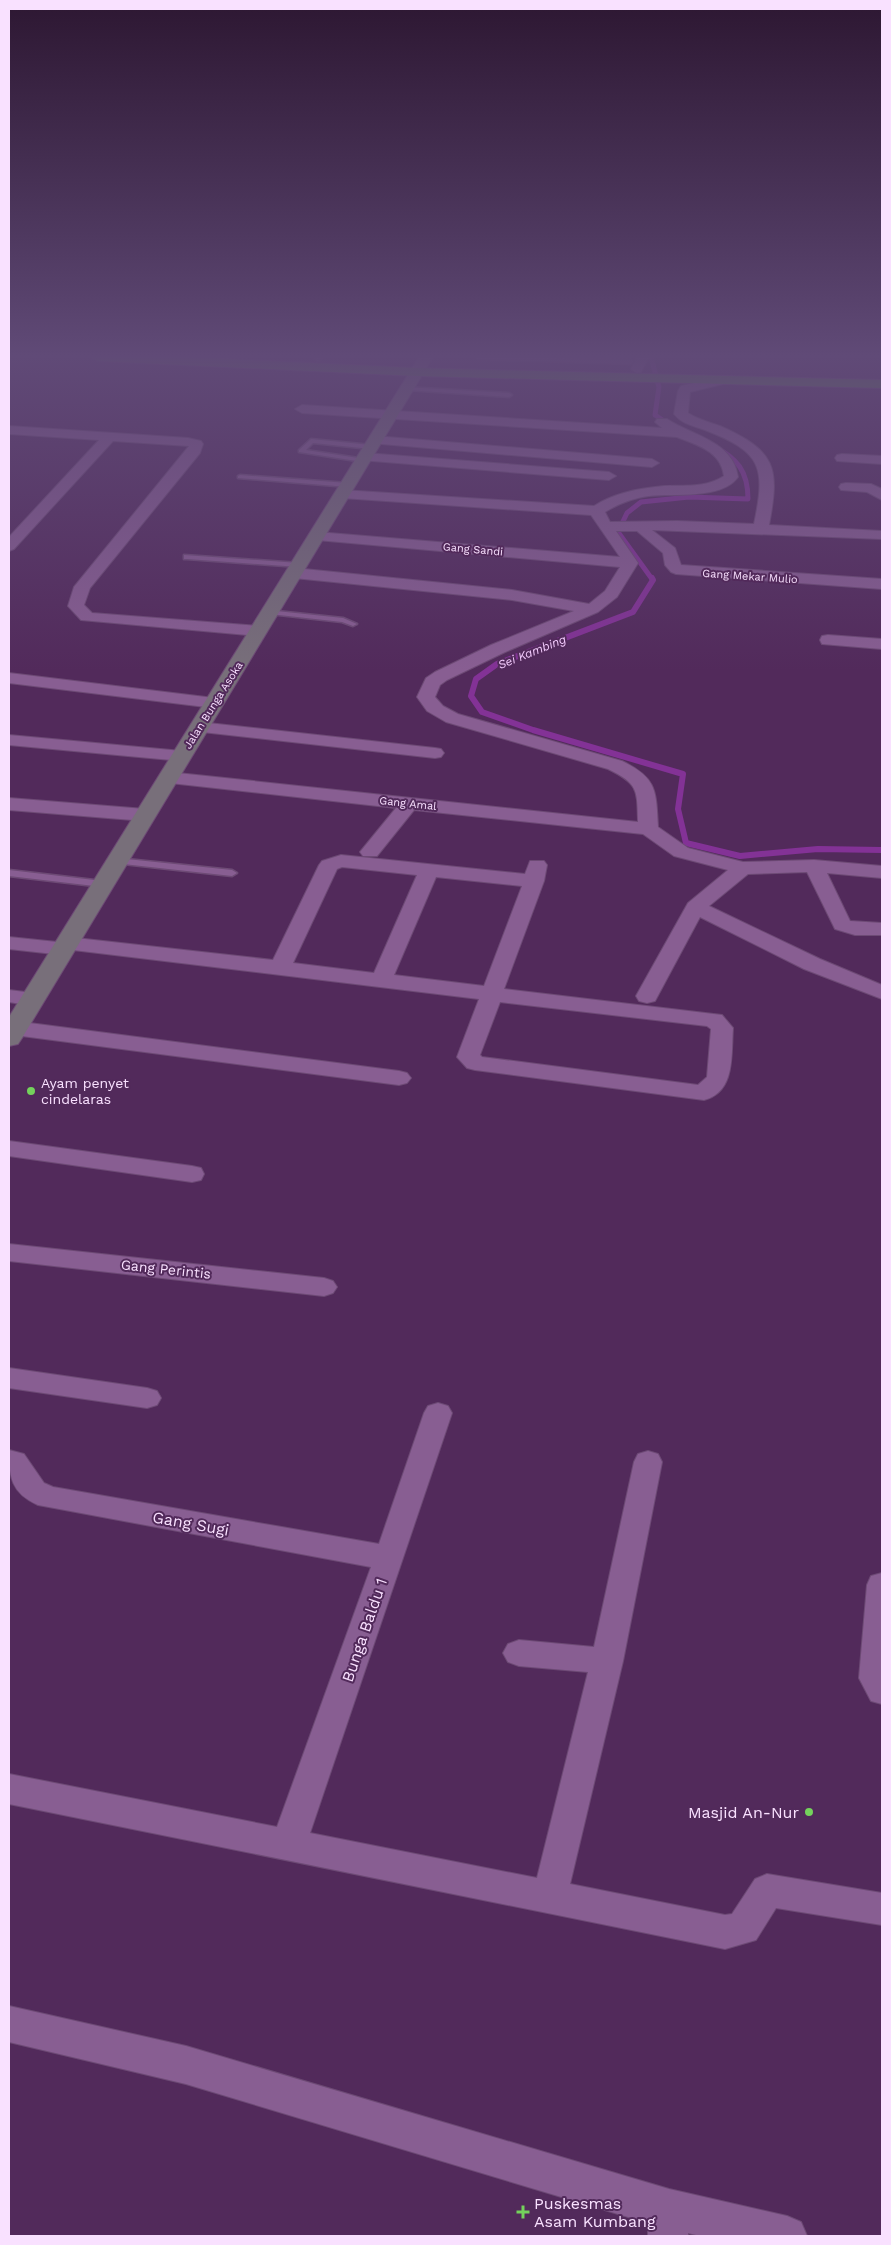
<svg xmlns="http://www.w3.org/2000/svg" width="891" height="2245" viewBox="0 0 891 2245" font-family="'Work Sans',sans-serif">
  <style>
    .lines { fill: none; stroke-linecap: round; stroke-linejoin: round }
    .stream-far1 { stroke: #833296; stroke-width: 5 }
    .stream { stroke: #833296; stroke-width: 6 }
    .lane-casing { stroke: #6d4a75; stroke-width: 3 }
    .street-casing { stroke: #6d4a75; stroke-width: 2 }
    .secondary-casing { stroke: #6d4a75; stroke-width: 2 }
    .highway-casing { stroke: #6d4a75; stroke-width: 2 }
    .lane { fill: #885e92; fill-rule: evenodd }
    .street { fill: #885e92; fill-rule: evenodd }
    .secondary { fill: #786f7a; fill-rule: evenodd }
    .highway { fill: #549742; fill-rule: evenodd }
    .poi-dot { fill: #74d25c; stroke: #522a5b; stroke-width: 2 }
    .labels { text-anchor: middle; stroke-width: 4; stroke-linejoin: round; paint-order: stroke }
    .far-street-label { font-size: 11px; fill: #f9e1ff; stroke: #522a5b }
    .far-water-label { font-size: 12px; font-style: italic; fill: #f4ccfe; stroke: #522a5b }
    .poi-label { font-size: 14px; fill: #f9e1ff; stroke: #522a5b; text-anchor: start }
    .street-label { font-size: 14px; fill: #f9e1ff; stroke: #522a5b }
    .near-street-label { font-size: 16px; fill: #f9e1ff; stroke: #522a5b }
    .near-poi-label { font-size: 16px; fill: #f9e1ff; stroke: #522a5b; text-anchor: end }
  </style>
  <rect width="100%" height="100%" fill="#522a5b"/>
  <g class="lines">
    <g class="stream-far1">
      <path d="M 651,357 L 659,387 L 655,415 L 670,425"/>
      <path d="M 652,579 L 618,532 L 627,513 L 641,502 L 689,497 L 748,499 C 748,471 737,458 713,446"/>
    </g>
    <path class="stream" d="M 652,578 L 653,580 L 633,612 L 497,664 L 476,679 L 471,696 L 482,712 L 533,730 L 683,774 L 678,809 L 686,843 L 740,856 L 818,849 L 882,850"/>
    <defs>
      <g id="lane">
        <path d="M 317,357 L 323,357 L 318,361 L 315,359 Z"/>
        <path d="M 475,357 L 631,360 L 634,362 L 631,364 L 478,359 Z"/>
        <path d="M 405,387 L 509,393 L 512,395 L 509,397 L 407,390 L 404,388 Z"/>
        <path d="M 311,439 L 371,445 L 374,447 L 371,449 L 313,443 L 306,450 L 365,459 L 365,461 L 363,462 L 299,452 L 299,450 Z"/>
        <path d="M 240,475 L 348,483 L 351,485 L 348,487 L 238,478 L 238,476 Z"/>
        <path d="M 184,555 L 299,563 L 303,565 L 299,567 L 187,559 L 184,559 Z"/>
        <path d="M 267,610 L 343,618 L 357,624 L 353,626 L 342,622 L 270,614 L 267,614 Z"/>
        <path d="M 117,858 L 232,870 L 237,873 L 232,876 L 114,863 L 114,859 Z"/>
        <path d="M 9,870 L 103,881 L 108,884 L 103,887 L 9,876 Z"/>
      </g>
      <g id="street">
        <path d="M 637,357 L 649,357 L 641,372 L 637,373 L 631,369 Z"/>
        <path d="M 723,376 L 729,380 L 727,383 L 690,392 L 688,413 C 697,419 709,422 720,426 C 776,451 780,467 769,525 L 882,531 L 882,539 L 652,530 L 675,548 L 681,565 L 882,579 L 882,589 L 676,574 L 671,572 L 665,565 L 663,553 L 637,531 L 616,531 L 638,563 L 617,597 L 598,612 L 503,653 L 447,680 L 440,685 L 435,697 L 443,706 L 458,714 L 622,761 C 657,778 656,790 658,827 L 688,848 L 743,862 L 814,860 L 882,866 L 882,878 L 827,873 L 850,921 L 882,923 L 882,935 L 855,935 L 835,929 L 807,872 L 748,874 L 709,906 L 820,959 L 882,985 L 882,999 L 804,969 L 700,917 L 655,1001 L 647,1003 L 639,1001 L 636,996 L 688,903 L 728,870 L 674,856 L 643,834 L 414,810 L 377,856 L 363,856 L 360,852 L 396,808 L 161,782 L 159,778 L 161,774 L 168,772 L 638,822 C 637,790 639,784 608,769 L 446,722 L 427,711 L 417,697 L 426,678 L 435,672 L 491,645 L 574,611 L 512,600 L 294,578 L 286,573 L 294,568 L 512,590 L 589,604 L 605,591 L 620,567 L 317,540 L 310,536 L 317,532 L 620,557 L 591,515 L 342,498 L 335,494 L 342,490 L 594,506 C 614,493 640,488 664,486 C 684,485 706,488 724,476 C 721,451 697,445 677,437 L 302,413 L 295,409 L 302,405 L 662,428 L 655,422 L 657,419 L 667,419 C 693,436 733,441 738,477 C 722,500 673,493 649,496 C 633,498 618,504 605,512 L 610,522 L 677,521 L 754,524 C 766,467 762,452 705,430 C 694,426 682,424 674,414 L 678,391 L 681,386 Z"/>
        <path d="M 9,426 L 188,438 L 201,441 L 203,444 L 200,453 L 90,588 L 84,605 L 92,613 L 258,626 L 266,631 L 264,634 L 258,636 L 81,620 L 68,606 L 74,587 L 189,446 L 113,441 L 14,549 L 9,551 L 9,537 L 99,440 L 9,434 Z"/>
        <path d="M 375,436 L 652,459 L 659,463 L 652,467 L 370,443 L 368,440 L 370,437 Z"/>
        <path d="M 365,453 L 609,472 L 616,476 L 609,480 L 360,460 L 358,457 L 360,454 Z"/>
        <path d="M 842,454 L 882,456 L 882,464 L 837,461 L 835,458 L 837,455 Z"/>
        <path d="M 846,483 L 871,484 L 882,489 L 882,500 L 867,492 L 841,490 L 839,487 L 841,484 Z"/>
        <path d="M 828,635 L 882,639 L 882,649 L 822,644 L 820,640 L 822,636 Z"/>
        <path d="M 9,673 L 214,698 L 220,699 L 223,703 L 220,707 L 214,708 L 9,683 Z"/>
        <path d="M 199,722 L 435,748 L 441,749 L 444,753 L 441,757 L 435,758 L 193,731 L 190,727 L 193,723 Z"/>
        <path d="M 9,735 L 182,751 L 188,752 L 191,756 L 188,760 L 182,761 L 9,745 Z"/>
        <path d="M 9,798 L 145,809 L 152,811 L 155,815 L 152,819 L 145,821 L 9,810 Z"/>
        <path d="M 341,855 L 525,874 L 530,861 L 544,861 L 547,865 L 544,881 L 504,989 L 722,1015 L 733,1028 C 731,1054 736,1092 704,1100 L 475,1070 L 467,1068 L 457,1057 L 479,999 L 73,950 L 70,953 L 63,955 L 9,949 L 9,937 L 57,942 L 60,939 L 67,937 L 273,960 L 319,865 L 322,861 ZM 342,867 L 417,875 L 374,973 L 293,963 L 337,869 ZM 436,877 L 522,886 L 484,986 L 394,975 ZM 500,1002 L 707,1026 L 711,1029 L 707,1077 L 698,1085 L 482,1057 L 480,1055 Z"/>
        <path d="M 9,990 L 41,994 L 44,999 L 41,1004 L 33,1006 L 9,1002 Z"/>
        <path d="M 14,1021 L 399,1071 L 407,1073 L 411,1078 L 407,1083 L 399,1085 L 14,1035 L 9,1033 L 9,1023 Z"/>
        <path d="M 9,1141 L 192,1166 L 201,1168 L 204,1174 L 201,1180 L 192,1182 L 9,1156 Z"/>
        <path d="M 9,1244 L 324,1278 L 333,1281 L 337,1287 L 333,1293 L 324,1296 L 9,1261 Z"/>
        <path d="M 9,1368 L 147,1388 L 157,1391 L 161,1398 L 157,1405 L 147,1408 L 9,1388 Z"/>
        <path d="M 438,1403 L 448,1406 L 452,1413 L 310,1833 L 537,1878 L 588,1672 L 519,1666 L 508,1662 L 503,1653 L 508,1644 L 519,1640 L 594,1647 L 634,1462 L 638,1454 L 648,1451 L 658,1454 L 662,1462 L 623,1661 L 570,1884 L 725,1915 L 732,1914 L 755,1879 L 767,1874 L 882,1893 L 882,1925 L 776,1908 L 756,1940 L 725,1949 L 9,1804 L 9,1774 L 277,1827 L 371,1567 L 38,1505 C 11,1493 9,1477 9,1450 L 24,1454 L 44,1483 L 53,1487 L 379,1544 L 424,1413 L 428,1406 Z"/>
        <path d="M 882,1573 L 882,1704 L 871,1701 L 859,1678 L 867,1585 L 871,1576 Z"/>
        <path d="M 9,2006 L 186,2046 L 669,2189 L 787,2216 L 801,2222 L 807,2236 L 700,2236 L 688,2233 L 688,2236 L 648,2236 L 648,2223 L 186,2084 L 9,2042 Z"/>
      </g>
      <path id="secondary" d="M 419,357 L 433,357 L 22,1038 L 18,1044 L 9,1046 L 9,1017 Z"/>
      <path id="highway" d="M 91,357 L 188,357 L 417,368 L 882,380 L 882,388 L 417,376 L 98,361 Z"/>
    </defs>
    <use href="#lane" class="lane-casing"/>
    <use href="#street" class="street-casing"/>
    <use href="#secondary" class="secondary-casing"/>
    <use href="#highway" class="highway-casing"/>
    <use href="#lane" class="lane"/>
    <use href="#street" class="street"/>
    <use href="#secondary" class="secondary"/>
    <use href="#highway" class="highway"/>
  </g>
  <linearGradient id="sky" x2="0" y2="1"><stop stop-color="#2d1732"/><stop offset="0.53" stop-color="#604a77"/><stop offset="1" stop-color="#604a77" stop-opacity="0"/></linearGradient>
  <rect width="891" height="671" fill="url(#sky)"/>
  <g class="poi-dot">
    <circle cx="31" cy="1091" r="5"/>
    <circle cx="809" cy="1812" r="5"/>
    <path d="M520.5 2204.5h5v5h5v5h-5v5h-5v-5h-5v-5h5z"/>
  </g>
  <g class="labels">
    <g class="far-street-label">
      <text transform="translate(473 549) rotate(5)" y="4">Gang Sandi</text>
      <text transform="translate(750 576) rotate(4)" y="4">Gang Mekar Mulio</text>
      <text transform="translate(213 705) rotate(-58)" y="4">Jalan Bunga Asoka</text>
      <text transform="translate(408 803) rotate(6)" y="4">Gang Amal</text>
    </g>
    <g class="far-water-label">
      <text transform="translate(532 652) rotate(-22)" y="4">Sei Kambing</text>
    </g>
    <g class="poi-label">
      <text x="41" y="1088">Ayam penyet<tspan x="41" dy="16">cindelaras</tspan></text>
    </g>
    <g class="street-label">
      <text transform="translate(166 1269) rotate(6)" y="5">Gang Perintis</text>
    </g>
    <g class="near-street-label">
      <text transform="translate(191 1523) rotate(10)" y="6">Gang Sugi</text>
      <text transform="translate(364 1630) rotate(-71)" y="6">Bunga Baldu 1</text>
    </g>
    <g class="near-poi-label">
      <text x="799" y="1818">Masjid An-Nur</text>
      <text x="534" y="2209" text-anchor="start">Puskesmas<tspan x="534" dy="18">Asam Kumbang</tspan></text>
    </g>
  </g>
  <rect width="891" height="2245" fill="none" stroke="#f9e1ff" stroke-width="20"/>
</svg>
